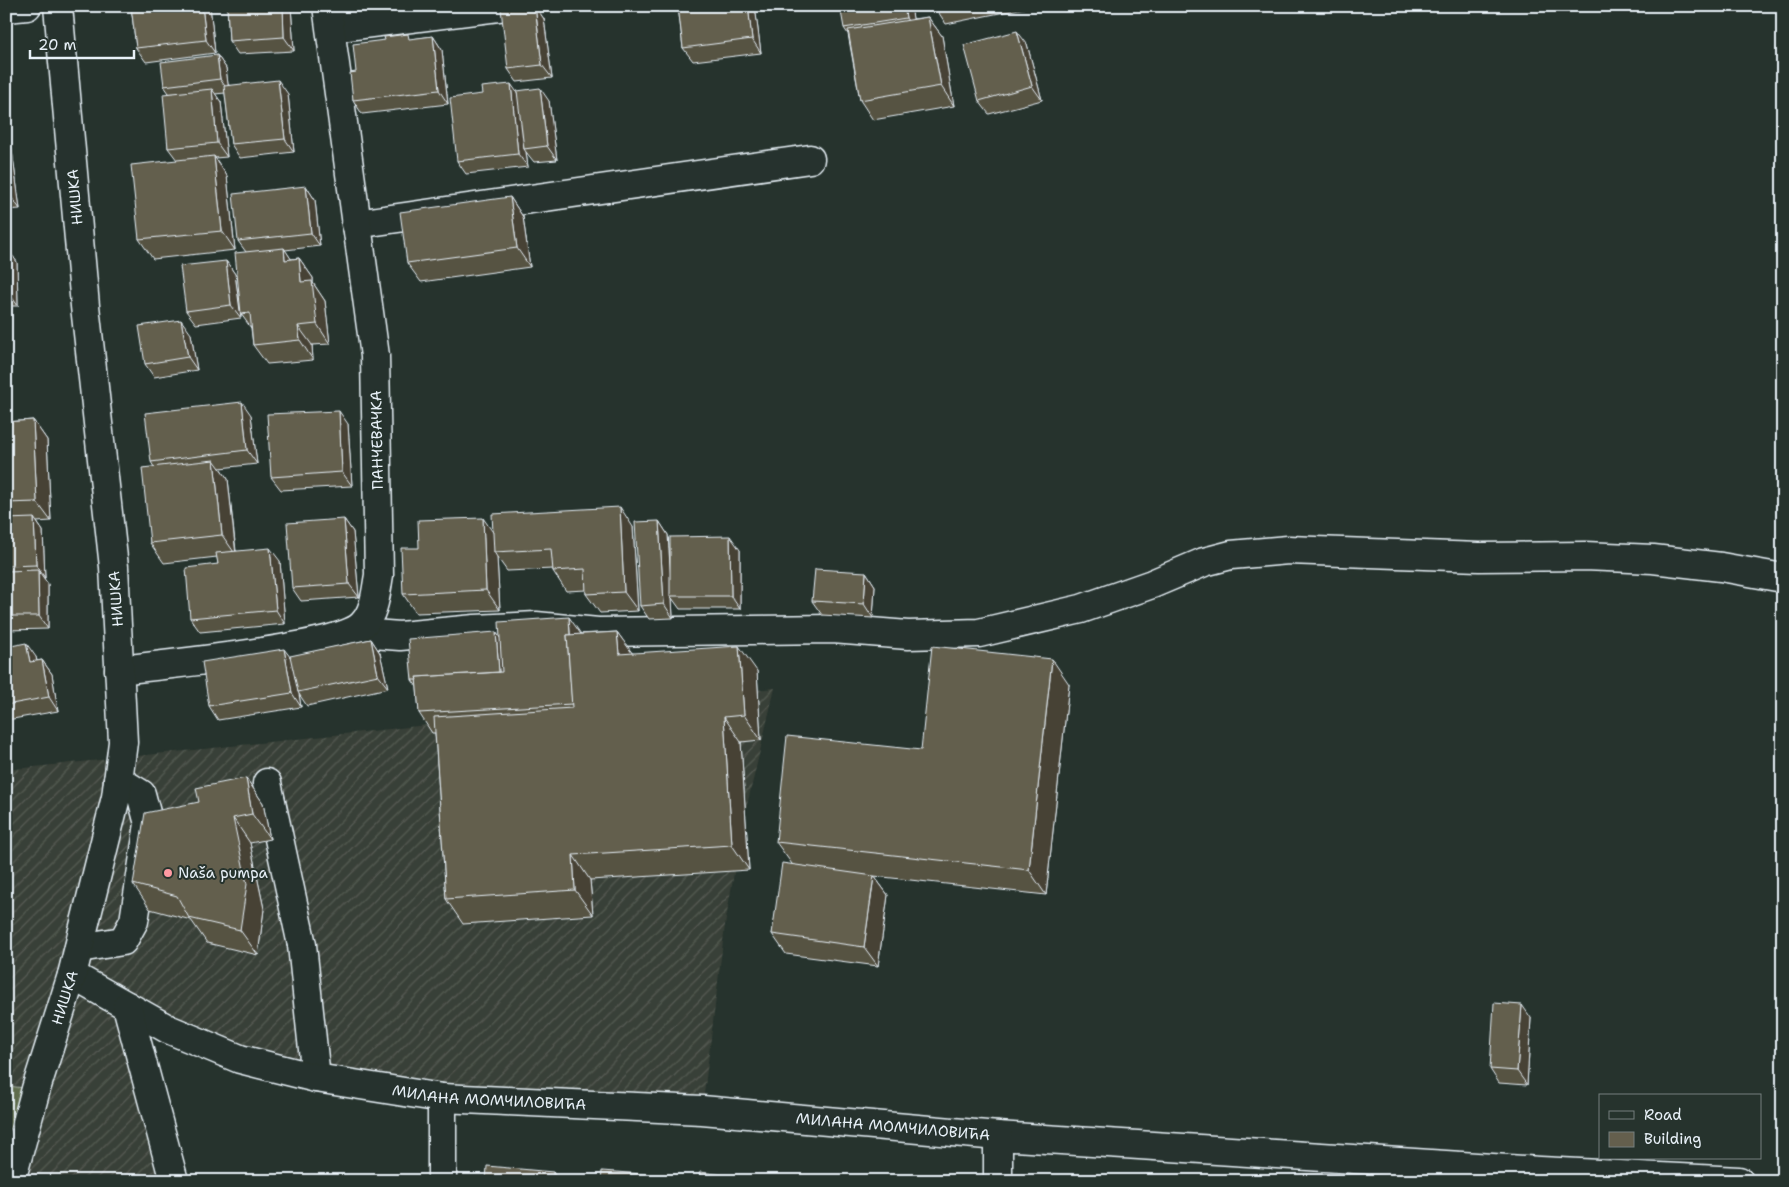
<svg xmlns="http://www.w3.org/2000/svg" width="1789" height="1187" viewBox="0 0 1789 1187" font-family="'Shantell Sans',sans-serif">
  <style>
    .industrial { fill: url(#industrial-furrows) }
    .grass { fill: url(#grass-dots); stroke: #a4aea3 }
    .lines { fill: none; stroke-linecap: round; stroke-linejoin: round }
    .minor-casing { stroke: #e8f1f8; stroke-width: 31 }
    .major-casing { stroke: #e8f1f8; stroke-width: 31 }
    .minor { stroke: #26332d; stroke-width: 28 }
    .major { stroke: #26332d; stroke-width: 28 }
    .wall { fill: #565242; stroke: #e8f1f8 }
    .shaded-wall { fill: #464236; stroke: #e8f1f8 }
    .building { fill: #645f4d; stroke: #e8f1f8 }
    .poi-dot { fill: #ff9aa2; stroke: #26332d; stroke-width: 2 }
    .labels { text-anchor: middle; stroke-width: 4; stroke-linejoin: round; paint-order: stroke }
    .street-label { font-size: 15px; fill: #e8f1f8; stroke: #26332d }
    .poi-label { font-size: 15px; fill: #e8f1f8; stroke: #26332d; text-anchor: start }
  </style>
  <defs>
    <pattern id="industrial-furrows" width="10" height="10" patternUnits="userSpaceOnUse" patternTransform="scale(1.25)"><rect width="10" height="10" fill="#394037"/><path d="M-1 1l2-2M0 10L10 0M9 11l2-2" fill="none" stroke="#565c55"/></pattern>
    <pattern id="grass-dots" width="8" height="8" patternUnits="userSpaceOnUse" patternTransform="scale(1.25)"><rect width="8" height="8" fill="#5f6c4e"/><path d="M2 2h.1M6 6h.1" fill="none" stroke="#768168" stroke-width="1.8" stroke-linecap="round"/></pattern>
  </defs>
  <rect width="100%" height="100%" fill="#26332d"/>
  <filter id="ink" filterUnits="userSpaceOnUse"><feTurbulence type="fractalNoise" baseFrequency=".02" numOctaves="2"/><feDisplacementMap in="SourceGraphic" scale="10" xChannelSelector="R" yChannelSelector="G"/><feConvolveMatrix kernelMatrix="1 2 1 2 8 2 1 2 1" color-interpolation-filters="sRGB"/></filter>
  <g filter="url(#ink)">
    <path class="industrial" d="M 775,688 L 742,826 L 725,925 L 702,1110 L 316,1078 L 127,1007 L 174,1181 L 11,1181 L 36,1089 L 6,1086 L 6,770 Z"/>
    <path class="grass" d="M 6,1086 L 36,1089 L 6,1181 Z"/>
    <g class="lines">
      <defs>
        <g id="minor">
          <path d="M 6,8 L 27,6"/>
          <path d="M 331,28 L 506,6"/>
          <path d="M 356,224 L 810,159"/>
          <path d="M 362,626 L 373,634 L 400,636 L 475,629 L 536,626 L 598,632 L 833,629 L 908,635 L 979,633 L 1081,609 L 1152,584 L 1204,562 L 1231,555 L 1288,550 L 1479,557 L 1585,556 L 1653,559 L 1721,567 L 1783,578"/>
          <path d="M 119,670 C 161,665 338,648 362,625 C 375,613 376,591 379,575 L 375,356 L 327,6"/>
          <path d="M 267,783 L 302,945 L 316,1078"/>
          <path d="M 79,948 L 123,941 L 134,921 L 149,824 L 141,794 L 118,780"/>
          <path id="s1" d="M 72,975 L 168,1029 L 240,1059 L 316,1078 L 442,1098 L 702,1110 L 998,1136 L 1540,1171 L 1739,1181"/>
          <path d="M 127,1006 L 174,1181"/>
          <path d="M 442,1098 L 442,1181"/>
          <path d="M 998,1181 L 998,1136"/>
        </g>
        <g id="major">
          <path id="s2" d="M 11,1181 L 36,1089 L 72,975 L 116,797 L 123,742 L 114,567 L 85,306 L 58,6"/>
        </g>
      </defs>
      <use href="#minor" class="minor-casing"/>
      <use href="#major" class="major-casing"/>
      <use href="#minor" class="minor"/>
      <use href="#major" class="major"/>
    </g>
    <g class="wall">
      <path d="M 131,6 L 210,6 L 215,53 L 146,62 L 136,48 Z"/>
      <path d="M 227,6 L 291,6 L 294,51 L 238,54 L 229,41 Z"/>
      <path d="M 346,6 L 362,6 L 347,8 Z"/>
      <path d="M 529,6 L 535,6 L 544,19 L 552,78 L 517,82 L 508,69 Z"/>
      <path d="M 678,6 L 755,6 L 761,53 L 693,61 L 683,48 Z"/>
      <path d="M 911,6 L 913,19 L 928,17 L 942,36 L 954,106 L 873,120 L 860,100 L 848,34 L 844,28 Z"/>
      <path d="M 936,6 L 1023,6 L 1024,8 L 946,24 L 937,10 Z"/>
      <path d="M 433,36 L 442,50 L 448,104 L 362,114 L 353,100 L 356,72 L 412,39 Z"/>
      <path d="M 1027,44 L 1042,100 L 989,114 L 979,101 Z"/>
      <path d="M 217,55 L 226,68 L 228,85 L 288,94 L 294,152 L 240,158 L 231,144 L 225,93 L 215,94 L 221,102 L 227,157 L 215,158 L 227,176 L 235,250 L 153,259 L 139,239 L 177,160 L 168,148 L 169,93 L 164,86 Z"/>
      <path d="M 517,92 L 549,101 L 557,160 L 534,162 L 526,152 L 528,167 L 466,174 L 457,161 Z"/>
      <path d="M 6,136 L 11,143 L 20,209 L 6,210 Z"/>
      <path d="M 306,186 L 315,200 L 320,246 L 285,250 L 291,259 L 299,258 L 313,278 L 313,283 L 325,301 L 330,344 L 312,345 L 313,360 L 267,364 L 253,345 L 251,328 L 241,314 L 246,252 L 238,241 Z"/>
      <path d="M 510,197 L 523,217 L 530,267 L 421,282 L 407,263 Z"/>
      <path d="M 6,248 L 7,248 L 17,262 L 18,306 L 6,306 Z"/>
      <path d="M 226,261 L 235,274 L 241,318 L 196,324 L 186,311 Z"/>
      <path d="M 191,334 L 197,370 L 154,377 L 145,364 Z"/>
      <path d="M 251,415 L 257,464 L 220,468 L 228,479 L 236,551 L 280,561 L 285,624 L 200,632 L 190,618 L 218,564 L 217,557 L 164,563 L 150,543 L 154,467 L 151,462 Z"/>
      <path d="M 33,420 L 47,440 L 51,521 L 37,522 L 43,531 L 45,578 L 44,579 L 48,584 L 48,629 L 6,630 L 6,422 Z"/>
      <path d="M 348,424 L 352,486 L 281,490 L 271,477 Z"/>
      <path d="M 344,519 L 353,532 L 359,597 L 301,601 L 292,588 Z"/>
      <path d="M 659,521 L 668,535 L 670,565 L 740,550 L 740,609 L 680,609 L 672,598 L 673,618 L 649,619 L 640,606 Z"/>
      <path d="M 633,527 L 638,611 L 600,613 L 586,594 L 586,590 L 566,591 L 553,571 L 553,569 L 507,571 L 497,557 L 500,610 L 416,613 L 403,594 L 493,532 Z"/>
      <path d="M 866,572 L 875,586 L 873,618 L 822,615 L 812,601 Z"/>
      <path d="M 496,632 L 500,638 L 617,632 L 632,653 L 757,671 L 761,740 L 741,742 L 749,870 L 590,880 L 593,915 L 463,924 L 446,899 L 435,733 L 432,733 L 419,713 L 417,687 L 412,680 Z"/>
      <path d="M 371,639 L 380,653 L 388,688 L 307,706 L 299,694 L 301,707 L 218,720 L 209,706 L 290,657 Z"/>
      <path d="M 6,647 L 36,657 L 37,661 L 42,660 L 52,674 L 58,711 L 7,720 L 6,719 Z"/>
      <path d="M 1069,684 L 1046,895 L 874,876 L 888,895 L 878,966 L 786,954 L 772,934 L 792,864 L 776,842 L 921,750 Z"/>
      <path d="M 246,778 L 263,803 L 270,839 L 250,843 L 264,909 L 258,955 L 207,943 L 191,920 L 150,909 L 133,884 L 199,802 Z"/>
      <path d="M 1531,1018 L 1527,1085 L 1499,1083 L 1490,1069 Z"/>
    </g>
    <g class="shaded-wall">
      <path d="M 202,6 L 210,6 L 215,53 L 206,40 Z"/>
      <path d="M 283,6 L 291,6 L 294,51 L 284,37 Z"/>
      <path d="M 535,6 L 544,19 L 552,78 L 542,65 Z"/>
      <path d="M 748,6 L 755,6 L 761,53 L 752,39 Z"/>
      <path d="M 904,6 L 911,6 L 915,31 L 906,18 Z"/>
      <path d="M 928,17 L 942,36 L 954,106 L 941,86 Z"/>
      <path d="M 1017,31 L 1027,44 L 1042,100 L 1032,86 Z"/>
      <path d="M 433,36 L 442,50 L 448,104 L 439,90 Z"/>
      <path d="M 217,55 L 226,68 L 229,92 L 220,79 Z"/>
      <path d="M 278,80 L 288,94 L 294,152 L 285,139 Z"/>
      <path d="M 511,84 L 521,98 L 524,149 L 526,152 L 528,167 L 518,154 Z"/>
      <path d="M 540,88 L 549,101 L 557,160 L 547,146 Z"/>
      <path d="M 212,89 L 221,102 L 227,157 L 217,143 Z"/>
      <path d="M 6,136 L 11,143 L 20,209 L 10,195 L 6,164 Z"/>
      <path d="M 214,156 L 227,176 L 235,250 L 222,231 Z"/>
      <path d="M 306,186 L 315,200 L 320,246 L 311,233 Z"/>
      <path d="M 510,197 L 523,217 L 530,267 L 517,248 Z"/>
      <path d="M 7,248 L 17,262 L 18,306 L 9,293 Z"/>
      <path d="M 284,248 L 297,268 L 285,260 Z"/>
      <path d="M 299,258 L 313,278 L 313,283 L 325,301 L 330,344 L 317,324 L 301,282 Z"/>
      <path d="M 226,261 L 235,274 L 241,318 L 231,305 Z"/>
      <path d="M 181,320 L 191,334 L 197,370 L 188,357 Z"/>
      <path d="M 298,326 L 312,345 L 313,360 L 300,340 Z"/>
      <path d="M 242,402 L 251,415 L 257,464 L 247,450 Z"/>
      <path d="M 339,411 L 348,424 L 352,486 L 342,472 Z"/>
      <path d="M 33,420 L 47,440 L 51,521 L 37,502 Z"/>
      <path d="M 214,460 L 228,479 L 236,555 L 222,535 Z"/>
      <path d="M 620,507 L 633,527 L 638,611 L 624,592 Z"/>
      <path d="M 34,518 L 43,531 L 45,578 L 36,565 Z"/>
      <path d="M 483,518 L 497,538 L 494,552 L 497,557 L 500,610 L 486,590 Z"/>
      <path d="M 344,519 L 353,532 L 359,597 L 349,584 Z"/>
      <path d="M 659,521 L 668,535 L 672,596 L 670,596 L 672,598 L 673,618 L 664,604 Z"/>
      <path d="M 730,536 L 740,550 L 740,609 L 731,596 Z"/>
      <path d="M 270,548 L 280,561 L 285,624 L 276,610 Z"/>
      <path d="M 38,570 L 48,584 L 48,629 L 39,616 Z"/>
      <path d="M 866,572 L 875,586 L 873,618 L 864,604 Z"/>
      <path d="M 569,617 L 583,637 L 575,703 Z"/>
      <path d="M 496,632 L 505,645 L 508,686 L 499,672 Z"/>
      <path d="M 617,632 L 635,657 L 619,654 Z"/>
      <path d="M 371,639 L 380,653 L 388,688 L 378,675 Z"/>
      <path d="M 26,643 L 36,657 L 40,676 L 30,662 Z"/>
      <path d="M 739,646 L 757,671 L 761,740 L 744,715 Z"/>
      <path d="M 284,649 L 294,662 L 298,692 L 299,694 L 301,707 L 292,693 Z"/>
      <path d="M 1052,659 L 1069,684 L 1046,895 L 1029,870 Z"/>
      <path d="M 42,660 L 52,674 L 58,711 L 49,697 Z"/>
      <path d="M 724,717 L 741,742 L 749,870 L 732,845 Z"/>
      <path d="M 246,778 L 263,803 L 270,839 L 252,814 Z"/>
      <path d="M 233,818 L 250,843 L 264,909 L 258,955 L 240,930 Z"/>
      <path d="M 6,823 L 10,828 L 6,849 Z"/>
      <path d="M 573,855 L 590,880 L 593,915 L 575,890 Z"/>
      <path d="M 874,876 L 888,895 L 878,966 L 864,947 Z"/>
      <path d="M 1522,1005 L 1531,1018 L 1527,1085 L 1517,1071 Z"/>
      <path d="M 553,1172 L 559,1181 L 553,1181 Z"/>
      <path d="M 656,1175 L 660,1181 L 656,1181 Z"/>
    </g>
    <g class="building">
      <path d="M 131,6 L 202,6 L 206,40 L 136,48 Z"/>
      <path d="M 227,6 L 283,6 L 284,37 L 229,41 Z"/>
      <path d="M 529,6 L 535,6 L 542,65 L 508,69 L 501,9 Z"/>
      <path d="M 678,6 L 748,6 L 752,39 L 683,48 Z"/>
      <path d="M 840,6 L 904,6 L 906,18 L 844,28 Z"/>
      <path d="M 936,6 L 957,6 L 937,10 Z"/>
      <path d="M 928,17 L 941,86 L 860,100 L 848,30 Z"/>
      <path d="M 1017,31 L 1032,86 L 979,101 L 964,45 Z"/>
      <path d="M 408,34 L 409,39 L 433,36 L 439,90 L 353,100 L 350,73 L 356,72 L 353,44 L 385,40 L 384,37 Z"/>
      <path d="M 217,55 L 220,79 L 164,86 L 161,62 Z"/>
      <path d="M 278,80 L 285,139 L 231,144 L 224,86 Z"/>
      <path d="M 511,84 L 518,154 L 457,161 L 450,98 L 482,94 L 481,87 Z"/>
      <path d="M 540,88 L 547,146 L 524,149 L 517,91 Z"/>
      <path d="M 212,89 L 217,143 L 168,148 L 163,94 Z"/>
      <path d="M 214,156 L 222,231 L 139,239 L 131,165 Z"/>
      <path d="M 6,164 L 10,195 L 6,196 Z"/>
      <path d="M 306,186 L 311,233 L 238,241 L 233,194 Z"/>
      <path d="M 510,197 L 517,248 L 407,263 L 400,212 Z"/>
      <path d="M 6,248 L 7,248 L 9,293 L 6,293 Z"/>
      <path d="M 284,248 L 285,260 L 299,258 L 301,282 L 312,281 L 317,324 L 298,326 L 300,340 L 253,345 L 250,313 L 241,314 L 235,253 Z"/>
      <path d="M 226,261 L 231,305 L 186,311 L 180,266 Z"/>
      <path d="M 181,320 L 188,357 L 145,364 L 139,326 Z"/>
      <path d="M 242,402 L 247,450 L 151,462 L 145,413 Z"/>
      <path d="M 339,411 L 342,472 L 271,477 L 267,414 Z"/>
      <path d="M 33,420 L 37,502 L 6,503 L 6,422 Z"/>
      <path d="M 214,460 L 222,535 L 150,543 L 142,468 Z"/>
      <path d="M 620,507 L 624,592 L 586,594 L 585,569 L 553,571 L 551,549 L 494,552 L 492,514 Z"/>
      <path d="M 34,518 L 36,565 L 6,566 L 6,519 Z"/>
      <path d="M 483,518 L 486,590 L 403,594 L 401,548 L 419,548 L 418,520 Z"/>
      <path d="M 344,519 L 349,584 L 292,588 L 287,523 Z"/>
      <path d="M 659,521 L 664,604 L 640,606 L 635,522 Z"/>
      <path d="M 730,536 L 731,596 L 670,596 L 670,537 Z"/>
      <path d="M 270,548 L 276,610 L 190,618 L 186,568 L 218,564 L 216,553 Z"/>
      <path d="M 815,569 L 866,572 L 864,604 L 812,601 Z"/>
      <path d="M 38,570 L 39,616 L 6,616 L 6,571 Z"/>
      <path d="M 569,617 L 570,635 L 567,635 L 572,704 L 419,713 L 416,677 L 502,672 L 499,622 Z"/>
      <path d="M 496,632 L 499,672 L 416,677 L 417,680 L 412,680 L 408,639 Z"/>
      <path d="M 617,632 L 619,654 L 739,646 L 744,715 L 724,717 L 732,845 L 573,855 L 575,890 L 446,899 L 434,717 L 572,708 L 567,635 Z"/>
      <path d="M 371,639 L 378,675 L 298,692 L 290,656 Z"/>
      <path d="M 26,643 L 30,662 L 42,660 L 49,697 L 6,705 L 6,647 Z"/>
      <path d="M 932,646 L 1052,659 L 1029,870 L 776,842 L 787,736 L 921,750 Z"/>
      <path d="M 284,649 L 292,693 L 209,706 L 202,662 Z"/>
      <path d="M 246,778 L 252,814 L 233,818 L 247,884 L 240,930 L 189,918 L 177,896 L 133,884 L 145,813 L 199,802 L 196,788 Z"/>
      <path d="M 782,863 L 874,876 L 864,947 L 772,934 Z"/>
      <path d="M 1494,1003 L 1522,1005 L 1517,1071 L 1490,1069 Z"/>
      <path d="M 487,1166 L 553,1172 L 553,1181 L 486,1181 Z"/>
      <path d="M 602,1171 L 656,1175 L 656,1181 L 601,1181 Z"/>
      <path d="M 700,1172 L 755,1179 L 755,1181 L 699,1181 Z"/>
    </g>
  </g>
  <circle class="poi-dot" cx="168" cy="873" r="5"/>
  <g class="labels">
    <g class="street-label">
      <text transform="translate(75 197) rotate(-95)" y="5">НИШКА</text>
      <text transform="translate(377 440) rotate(-91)" y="5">ПАНЧЕВАЧКА</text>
      <text transform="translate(116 599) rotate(-94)" y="5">НИШКА</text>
      <text dy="5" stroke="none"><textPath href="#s2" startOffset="191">НИШКА</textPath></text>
      <text dy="5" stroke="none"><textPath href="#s1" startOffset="441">МИЛАНА МОМЧИЛОВИЋА</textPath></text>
      <text dy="5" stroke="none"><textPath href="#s1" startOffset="846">МИЛАНА МОМЧИЛОВИЋА</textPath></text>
    </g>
    <g class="poi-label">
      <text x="178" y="878">Naša pumpa</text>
    </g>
  </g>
  <rect width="1789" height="1187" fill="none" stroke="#26332d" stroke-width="25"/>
  <rect x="12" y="12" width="1764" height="1162" fill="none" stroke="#e8f1f8" stroke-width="2" filter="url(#ink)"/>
  <rect x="1599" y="1094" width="162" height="65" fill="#26332d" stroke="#747f7e"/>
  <rect x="1609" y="1111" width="25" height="8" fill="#26332d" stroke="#747f7e"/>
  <text x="1644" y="1120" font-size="15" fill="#e8f1f8">Road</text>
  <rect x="1609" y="1132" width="25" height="15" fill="#645f4d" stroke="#747f7e"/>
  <text x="1644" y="1144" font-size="15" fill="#e8f1f8">Building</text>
  <path d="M30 50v8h104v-8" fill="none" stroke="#e8f1f8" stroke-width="2.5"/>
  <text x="38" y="50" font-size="15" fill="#e8f1f8" stroke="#26332d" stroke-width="4" paint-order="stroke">20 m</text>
</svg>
